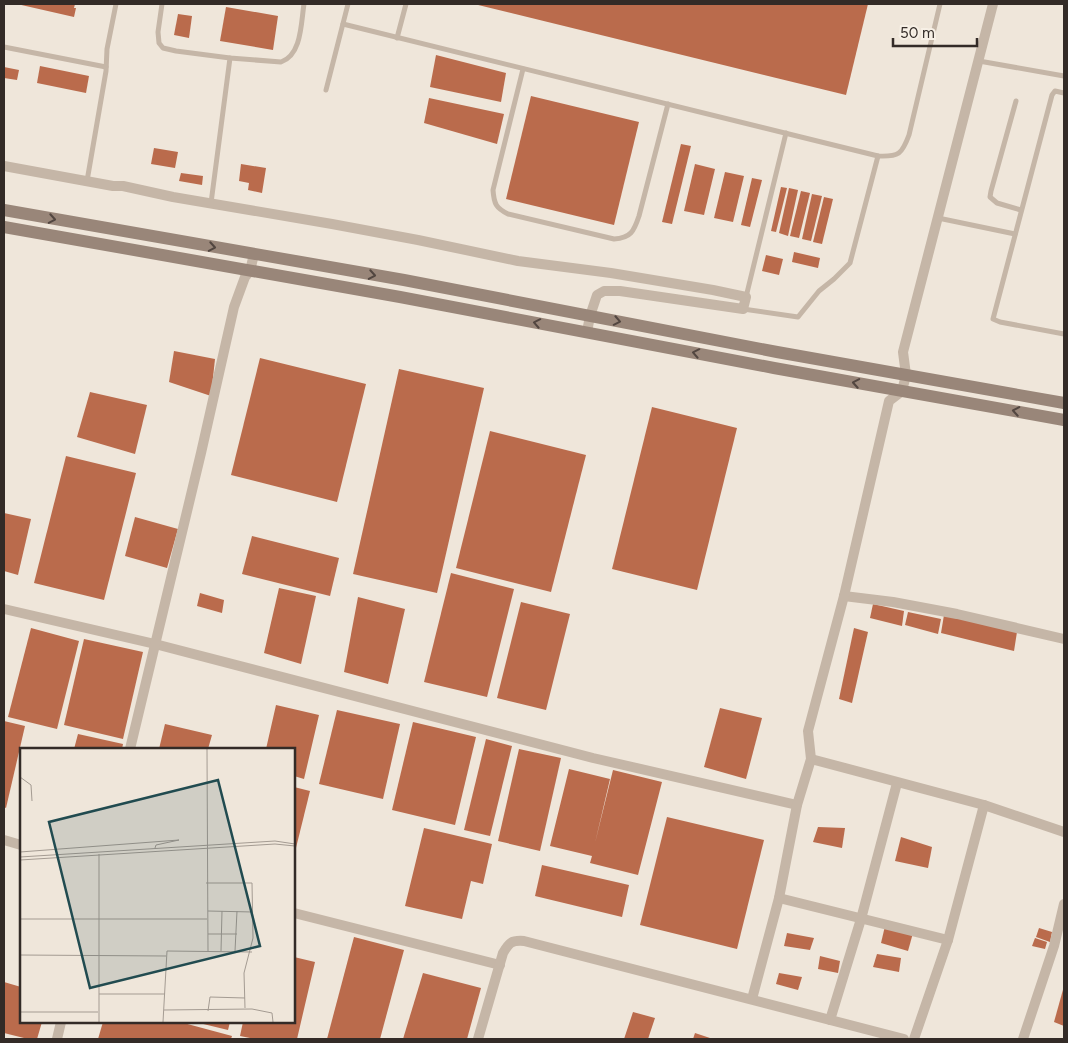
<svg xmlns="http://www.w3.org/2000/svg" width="1068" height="1043" viewBox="0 0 1068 1043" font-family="Figtree,sans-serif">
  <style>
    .building { fill: #ba6b4c }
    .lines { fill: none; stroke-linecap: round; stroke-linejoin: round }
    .service { stroke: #c5b6a7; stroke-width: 5 }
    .minor { stroke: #c5b6a7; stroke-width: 10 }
    .secondary { stroke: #998679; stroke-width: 12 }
    .oneway { stroke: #524640 }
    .inset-road { fill: none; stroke: #a49b92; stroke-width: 1 }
    .view { fill: #214b50; fill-opacity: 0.15; stroke: #214b50; stroke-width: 2.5 }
    .inset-edge { fill: none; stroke: #332b27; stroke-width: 2.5 }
  </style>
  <rect width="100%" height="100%" fill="#efe6da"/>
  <g class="building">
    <path d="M 17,4 L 59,4 L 66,5 L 66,4 L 75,4 L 74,8 L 76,8 L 74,17 Z"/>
    <path d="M 474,4 L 868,4 L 846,95 Z"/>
    <path d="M 226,7 L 278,16 L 273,50 L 220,41 Z"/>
    <path d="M 178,14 L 192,16 L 189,38 L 174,35 Z"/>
    <path d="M 436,55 L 506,73 L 501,102 L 430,87 Z"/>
    <path d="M 40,66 L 89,76 L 86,93 L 37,83 Z"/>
    <path d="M 4,67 L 19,70 L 17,80 L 4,78 Z"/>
    <path d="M 531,96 L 639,122 L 614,225 L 506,199 Z"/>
    <path d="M 429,98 L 504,114 L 497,144 L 424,123 Z"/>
    <path d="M 681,144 L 691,146 L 672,224 L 662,222 Z"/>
    <path d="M 154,148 L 178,152 L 175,168 L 151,164 Z"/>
    <path d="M 241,164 L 266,168 L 262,193 L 248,190 L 249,183 L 239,181 Z"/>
    <path d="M 695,164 L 715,169 L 704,215 L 684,211 Z"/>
    <path d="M 725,172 L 744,176 L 733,222 L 714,218 Z"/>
    <path d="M 181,173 L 203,176 L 202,185 L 179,181 Z"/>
    <path d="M 752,178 L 762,180 L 750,227 L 741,225 Z"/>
    <path d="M 781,187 L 787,188 L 776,232 L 771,231 Z"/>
    <path d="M 789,188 L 798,190 L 788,236 L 779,233 Z"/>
    <path d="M 801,191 L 810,193 L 799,238 L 790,236 Z"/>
    <path d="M 812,194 L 822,196 L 811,241 L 802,239 Z"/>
    <path d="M 824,197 L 833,199 L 822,244 L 813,242 Z"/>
    <path d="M 794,252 L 820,258 L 818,268 L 792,262 Z"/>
    <path d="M 766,255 L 783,259 L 779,275 L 762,271 Z"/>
    <path d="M 174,351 L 215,359 L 211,396 L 169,382 Z"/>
    <path d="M 260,358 L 366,384 L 337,502 L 231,475 Z"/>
    <path d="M 399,369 L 484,388 L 437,593 L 353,574 Z"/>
    <path d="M 90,392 L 147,405 L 135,454 L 77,437 Z"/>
    <path d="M 652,407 L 737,428 L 697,590 L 612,569 Z"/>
    <path d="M 490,431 L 586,455 L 551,592 L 456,568 Z"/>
    <path d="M 66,456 L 136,473 L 104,600 L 34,583 Z"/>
    <path d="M 4,513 L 31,519 L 18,575 L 4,571 Z"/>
    <path d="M 135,517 L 178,529 L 167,568 L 125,556 Z"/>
    <path d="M 252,536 L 339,558 L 330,596 L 242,574 Z"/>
    <path d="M 451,573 L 514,589 L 487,697 L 424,682 Z"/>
    <path d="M 279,588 L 316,596 L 301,664 L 264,653 Z"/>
    <path d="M 200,593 L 224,600 L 222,613 L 197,606 Z"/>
    <path d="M 358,597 L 405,609 L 388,684 L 344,672 Z"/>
    <path d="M 521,602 L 570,614 L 546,710 L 497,698 Z"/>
    <path d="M 873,604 L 904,611 L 902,626 L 870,618 Z"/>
    <path d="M 908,612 L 941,619 L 938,634 L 905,625 Z"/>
    <path d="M 944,615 L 1017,632 L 1014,651 L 941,633 Z"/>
    <path d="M 31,628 L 79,641 L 57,729 L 8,717 Z"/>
    <path d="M 854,628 L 868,632 L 852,703 L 839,699 Z"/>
    <path d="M 84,639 L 143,652 L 123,739 L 64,725 Z"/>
    <path d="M 276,705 L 319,715 L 304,779 L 294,776 L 294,749 L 266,749 Z"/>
    <path d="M 720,708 L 762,718 L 746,779 L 704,767 Z"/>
    <path d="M 337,710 L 400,724 L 383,799 L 319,784 Z"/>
    <path d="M 4,721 L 25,726 L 6,808 L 4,807 Z"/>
    <path d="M 413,722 L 476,737 L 455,825 L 392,810 Z"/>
    <path d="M 165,724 L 212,735 L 208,749 L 159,749 Z"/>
    <path d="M 78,734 L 123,744 L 122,749 L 74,749 Z"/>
    <path d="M 486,739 L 512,746 L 490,836 L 464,830 Z"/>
    <path d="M 519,749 L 561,758 L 540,851 L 498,841 Z"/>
    <path d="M 569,769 L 610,779 L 595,843 L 613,770 L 662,782 L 638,875 L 590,863 L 592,856 L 550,846 Z"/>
    <path d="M 294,787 L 310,791 L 294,856 Z"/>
    <path d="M 667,817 L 764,840 L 737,949 L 640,925 Z"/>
    <path d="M 818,827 L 845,828 L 842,848 L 813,842 Z"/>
    <path d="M 424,828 L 492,844 L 483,884 L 471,881 L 462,919 L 405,906 Z"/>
    <path d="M 901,837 L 932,847 L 928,868 L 895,861 Z"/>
    <path d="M 542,865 L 629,885 L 622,917 L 535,896 Z"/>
    <path d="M 885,926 L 913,933 L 908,951 L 881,943 Z"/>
    <path d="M 1039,928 L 1052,932 L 1050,942 L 1036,937 Z"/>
    <path d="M 787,933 L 814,938 L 810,950 L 784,946 Z"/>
    <path d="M 354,937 L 404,950 L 380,1039 L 327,1039 Z"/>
    <path d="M 1035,938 L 1047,942 L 1045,949 L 1032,946 Z"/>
    <path d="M 877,954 L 901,958 L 899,972 L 873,967 Z"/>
    <path d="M 820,956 L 840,961 L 838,973 L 818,969 Z"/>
    <path d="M 294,957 L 315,962 L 297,1039 L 255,1039 L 240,1036 L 243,1022 L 294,1022 Z"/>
    <path d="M 423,973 L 481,988 L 467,1039 L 403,1039 Z"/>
    <path d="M 779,973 L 802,977 L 798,990 L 776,984 Z"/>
    <path d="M 4,982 L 21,987 L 21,1022 L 42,1022 L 37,1039 L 28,1039 L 4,1033 Z"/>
    <path d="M 1064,986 L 1064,1026 L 1054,1022 Z"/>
    <path d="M 633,1012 L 655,1018 L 648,1039 L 624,1039 Z"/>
    <path d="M 103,1022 L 180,1022 L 232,1036 L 231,1039 L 98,1039 Z"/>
    <path d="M 195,1022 L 230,1022 L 228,1030 Z"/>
    <path d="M 695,1033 L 713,1039 L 693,1039 Z"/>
  </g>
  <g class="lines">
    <g class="service">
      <path d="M 162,4 L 158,32 L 159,43 L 163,48 L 176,51 L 230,58 L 281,62 C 302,55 301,22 304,4"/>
      <path d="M 343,24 L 878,156 C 899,157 902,154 909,135 L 940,4"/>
      <path d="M 397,38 L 406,4"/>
      <path d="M 4,47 L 106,67"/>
      <path d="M 979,61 L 1064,76"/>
      <path d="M 523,69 L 493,190 C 494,204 496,208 508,214 L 614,239 C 631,238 634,231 639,216 L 668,104"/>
      <path d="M 326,90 L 348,4"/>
      <path d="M 1064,93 L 1055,91 L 1052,95 L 993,319 L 1000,322 L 1064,334"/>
      <path d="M 1016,101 L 991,191 L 990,197 L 997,203 L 1021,210"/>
      <path d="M 87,181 L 106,71 L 107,49 L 116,4"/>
      <path d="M 211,203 L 230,58"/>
      <path d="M 938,218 L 1015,234"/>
      <path d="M 746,297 L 786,133"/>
      <path d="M 743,309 L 798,317 L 819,291 L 834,279 L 850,263 L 878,156"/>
    </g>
    <g class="minor">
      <path d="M 4,166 L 113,186 L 123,186 L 173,197 L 332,224 L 418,240 L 518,261 L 611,273 L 713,290 L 746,297 L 743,309 L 620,291 L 604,291 L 597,295 L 590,316 L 587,332"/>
      <path d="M 844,596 L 893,602 L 957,614 L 1064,639"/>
      <path d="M 4,609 L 155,644 L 593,758 L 797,805"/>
      <path d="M 130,749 L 201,453 L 234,307 L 245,277 L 250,271 L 254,254"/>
      <path d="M 811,759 L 984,805 L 1064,832"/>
      <path d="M 4,840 L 21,845"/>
      <path d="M 779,898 L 948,940"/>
      <path d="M 294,913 L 500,965"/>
      <path d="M 752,999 L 779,898 L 797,805 L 811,759 L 808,731 L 844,596 L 889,401 L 902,391 L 906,375 L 903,352 L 993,4"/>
      <path d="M 830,1020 L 861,919 L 897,783"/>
      <path d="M 57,1039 L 61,1022"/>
      <path d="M 478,1039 L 503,953 C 509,943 511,940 524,941 L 904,1039"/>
      <path d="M 914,1039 L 948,940 L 984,805"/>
      <path d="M 1023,1039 L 1054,946 L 1064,904"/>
    </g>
    <g class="secondary">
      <path d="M 4,210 L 404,280 L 777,352 L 1064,403"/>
      <path d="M 4,227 L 400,297 L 774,368 L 1064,420"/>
    </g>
  </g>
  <defs><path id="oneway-chevron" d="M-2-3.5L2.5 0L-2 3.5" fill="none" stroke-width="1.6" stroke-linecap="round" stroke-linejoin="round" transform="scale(1.25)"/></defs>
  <g class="oneway">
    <use href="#oneway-chevron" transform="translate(52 219) rotate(10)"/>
    <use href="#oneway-chevron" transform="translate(212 247) rotate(10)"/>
    <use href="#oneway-chevron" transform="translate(372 275) rotate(10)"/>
    <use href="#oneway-chevron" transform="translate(617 321) rotate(11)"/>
    <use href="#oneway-chevron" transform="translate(537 323) rotate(-169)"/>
    <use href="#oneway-chevron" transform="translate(696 353) rotate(-169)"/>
    <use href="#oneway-chevron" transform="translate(856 383) rotate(-170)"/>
    <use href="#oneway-chevron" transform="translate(1016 411) rotate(-170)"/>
  </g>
  <g transform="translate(20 748)">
    <rect width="275" height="275" fill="#efe6da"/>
    <path class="inset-road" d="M 187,1 L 188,203M 0,29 L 11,37 L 12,53M 0,104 L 159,92 L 136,97 L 135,100M 0,109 L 255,93 L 275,96M 0,112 L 255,96 L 275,98M 186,135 L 232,135 L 233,190 L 224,225 L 225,260M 188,163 L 233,164M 0,171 L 187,171M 188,186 L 217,186M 201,203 L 202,163M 215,203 L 217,163M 0,207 L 146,208M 79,246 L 145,246M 144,262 L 232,261 L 252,265 L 253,274M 188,263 L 190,249 L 225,250M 0,264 L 78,264M 79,274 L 79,106M 143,274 L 147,203 L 232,204"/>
    <path class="view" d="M 198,32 L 240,198 L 70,240 L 29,74 Z"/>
    <rect width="275" height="275" class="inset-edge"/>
  </g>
  <rect width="1068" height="1043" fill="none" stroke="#332b27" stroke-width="10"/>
  <path d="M893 38v8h84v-8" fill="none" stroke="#332b27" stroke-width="2.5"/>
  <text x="900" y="38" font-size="15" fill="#332b27" stroke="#f7f0e6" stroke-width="4" paint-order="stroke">50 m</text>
</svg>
